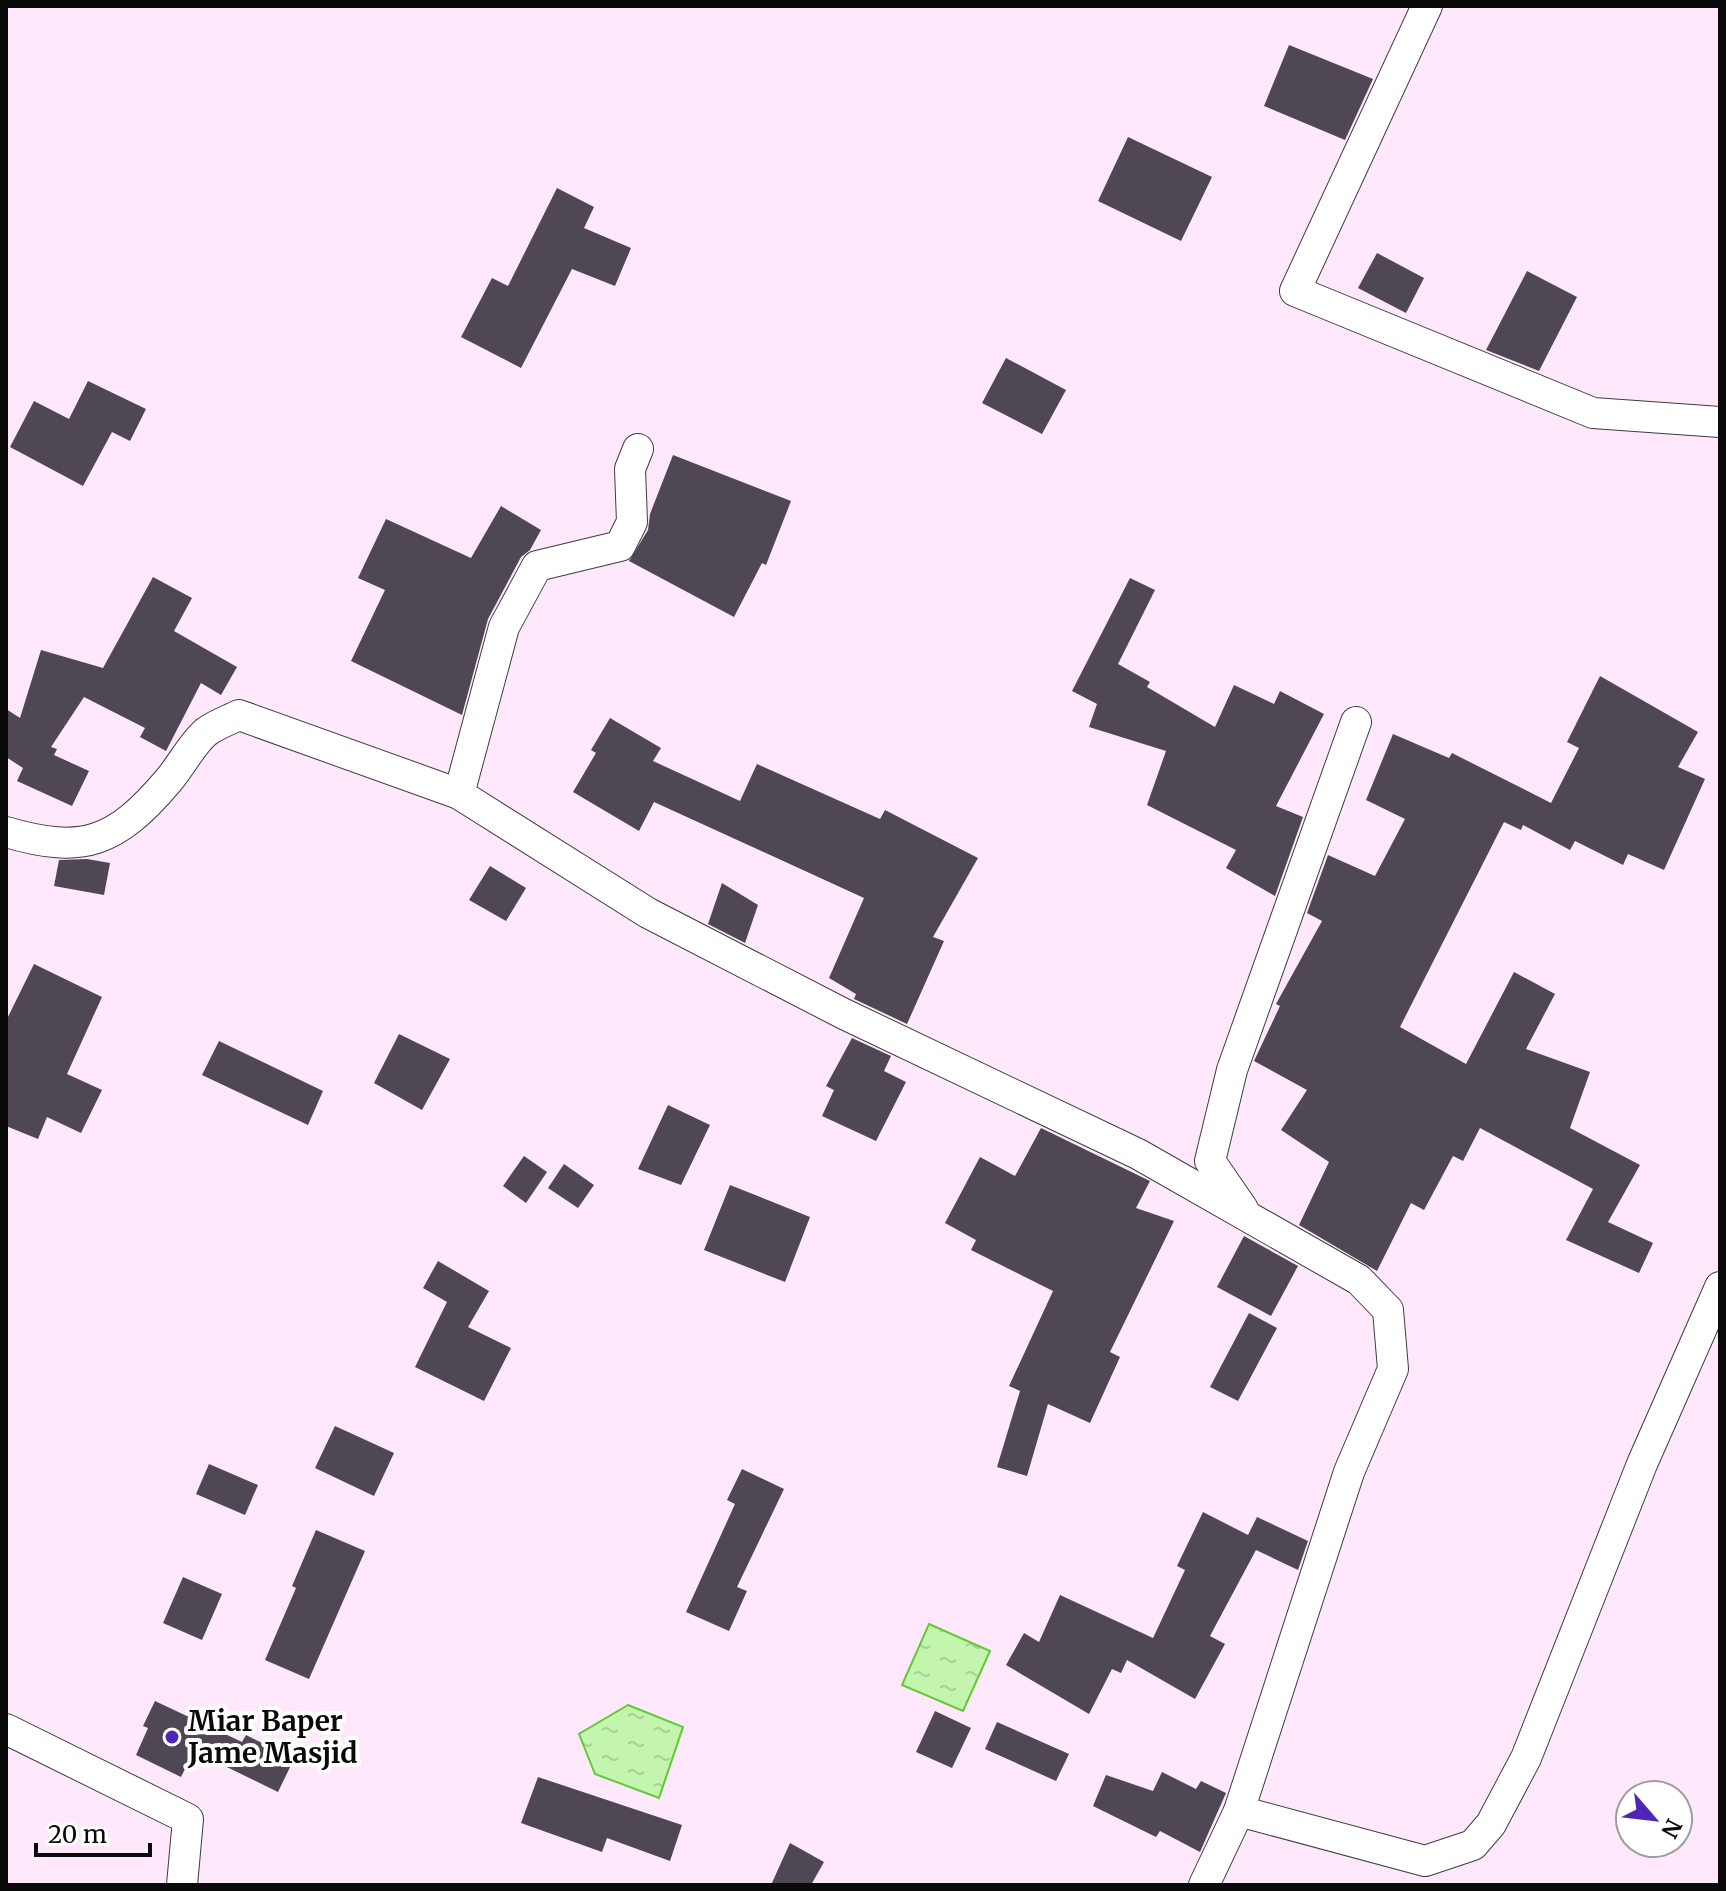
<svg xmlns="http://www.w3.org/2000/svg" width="1726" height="1891" viewBox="0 0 1726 1891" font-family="Merriweather,serif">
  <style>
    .water { fill: url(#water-ripples); stroke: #60ca36; stroke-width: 2 }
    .building { fill: #4f4753 }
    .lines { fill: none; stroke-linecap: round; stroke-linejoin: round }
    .street-casing { stroke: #3d3d3d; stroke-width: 32 }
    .street { stroke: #fff; stroke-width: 30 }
    .poi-dot { fill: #4d26b7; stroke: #fff; stroke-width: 3 }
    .labels { text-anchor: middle; stroke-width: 8; stroke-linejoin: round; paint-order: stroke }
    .poi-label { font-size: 28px; font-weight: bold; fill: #0a0a0a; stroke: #fff; text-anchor: start }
  </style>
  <defs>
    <pattern id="water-ripples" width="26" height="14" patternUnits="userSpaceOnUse" patternTransform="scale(2)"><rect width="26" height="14" fill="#c4f5ae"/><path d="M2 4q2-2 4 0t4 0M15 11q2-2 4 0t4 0" fill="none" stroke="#a7d194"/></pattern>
  </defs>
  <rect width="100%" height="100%" fill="#ffe8fc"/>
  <g class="water">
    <path d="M 929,1624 L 990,1651 L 963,1711 L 902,1685 Z"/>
    <path d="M 628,1705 L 683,1727 L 659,1798 L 595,1774 L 579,1734 Z"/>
  </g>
  <g class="building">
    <path d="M 1289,45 L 1373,79 L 1345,140 L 1264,106 Z"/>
    <path d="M 1128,137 L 1212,177 L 1181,241 L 1098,201 Z"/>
    <path d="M 557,188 L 594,207 L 584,228 L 631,248 L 615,286 L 572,269 L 521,368 L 461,337 L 492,278 L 508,286 Z"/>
    <path d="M 1377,253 L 1424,278 L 1406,313 L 1358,288 Z"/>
    <path d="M 1527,271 L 1577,297 L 1539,371 L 1486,350 Z"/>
    <path d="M 1006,358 L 1066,390 L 1042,434 L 982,403 Z"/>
    <path d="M 88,381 L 146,409 L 130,441 L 112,432 L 83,486 L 10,447 L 34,401 L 69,419 Z"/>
    <path d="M 673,455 L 791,501 L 766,565 L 762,563 L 734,617 L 629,561 L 648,530 L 650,514 Z"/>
    <path d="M 501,506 L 541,530 L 530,550 L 521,557 L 488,619 L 462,715 L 351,661 L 385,590 L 358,578 L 386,519 L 471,558 Z"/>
    <path d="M 153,577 L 192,598 L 174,631 L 237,667 L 221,695 L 201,683 L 166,751 L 140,737 L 145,728 L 84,697 L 51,747 L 57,749 L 54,755 L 89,771 L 72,806 L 17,781 L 23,768 L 6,757 L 6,709 L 20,718 L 41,650 L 103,668 Z"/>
    <path d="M 1130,578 L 1155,590 L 1118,664 L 1150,682 L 1147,687 L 1215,727 L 1234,685 L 1274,704 L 1280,691 L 1324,714 L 1276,806 L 1303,817 L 1275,896 L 1226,868 L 1236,850 L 1147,805 L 1166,751 L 1089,727 L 1097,704 L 1072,691 Z"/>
    <path d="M 1600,676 L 1698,732 L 1678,767 L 1705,779 L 1664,870 L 1628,854 L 1623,865 L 1575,841 L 1570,850 L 1523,825 L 1521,830 L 1504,822 L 1400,1027 L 1466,1064 L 1514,972 L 1555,994 L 1526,1049 L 1590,1072 L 1570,1128 L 1640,1165 L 1608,1222 L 1653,1243 L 1639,1273 L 1566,1240 L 1593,1189 L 1480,1128 L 1463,1161 L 1453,1156 L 1424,1210 L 1411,1203 L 1377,1271 L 1299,1225 L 1329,1162 L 1281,1130 L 1307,1090 L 1254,1061 L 1280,1006 L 1276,1004 L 1322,921 L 1307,913 L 1328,855 L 1375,876 L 1405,819 L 1366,800 L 1393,734 L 1449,758 L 1452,753 L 1551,803 L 1579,748 L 1567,742 Z"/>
    <path d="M 610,718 L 661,748 L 653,761 L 740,801 L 757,764 L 880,819 L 885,810 L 978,858 L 933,937 L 944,941 L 907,1024 L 854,999 L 856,994 L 829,978 L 864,898 L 654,802 L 639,831 L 573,792 L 596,753 L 591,750 Z"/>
    <path d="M 87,859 L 110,863 L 104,895 L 54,886 L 59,860 Z"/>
    <path d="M 490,866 L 526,888 L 506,921 L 469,900 Z"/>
    <path d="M 722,883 L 758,905 L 745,943 L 708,924 Z"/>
    <path d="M 34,964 L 102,997 L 67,1074 L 102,1090 L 81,1133 L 47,1117 L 38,1139 L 6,1126 L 6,1021 Z"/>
    <path d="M 399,1034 L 450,1059 L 422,1110 L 374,1083 Z"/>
    <path d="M 852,1038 L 891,1056 L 884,1071 L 906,1082 L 876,1141 L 822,1116 L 834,1090 L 826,1086 Z"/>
    <path d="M 219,1041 L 323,1091 L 308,1125 L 202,1075 Z"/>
    <path d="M 668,1105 L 710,1125 L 681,1185 L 638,1169 Z"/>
    <path d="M 1041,1128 L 1150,1181 L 1136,1208 L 1174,1221 L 1110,1352 L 1120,1357 L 1090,1423 L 1048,1404 L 1027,1476 L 997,1467 L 1020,1391 L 1009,1386 L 1053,1291 L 971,1250 L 976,1240 L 945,1223 L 980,1157 L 1015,1176 Z"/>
    <path d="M 524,1156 L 547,1172 L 526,1203 L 503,1186 Z"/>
    <path d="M 564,1164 L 594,1185 L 578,1208 L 548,1188 Z"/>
    <path d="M 730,1185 L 810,1217 L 785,1282 L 704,1250 Z"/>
    <path d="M 1244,1236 L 1298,1266 L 1271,1316 L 1217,1287 Z"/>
    <path d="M 438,1261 L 489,1291 L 468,1327 L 511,1348 L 484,1401 L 415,1367 L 447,1302 L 423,1288 Z"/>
    <path d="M 1249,1313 L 1277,1328 L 1238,1401 L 1210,1387 Z"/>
    <path d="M 335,1426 L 394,1453 L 374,1496 L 315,1468 Z"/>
    <path d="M 209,1464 L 258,1485 L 245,1515 L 196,1494 Z"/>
    <path d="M 742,1469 L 784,1489 L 737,1587 L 747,1591 L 729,1631 L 686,1612 L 735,1504 L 727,1500 Z"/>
    <path d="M 1203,1512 L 1248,1535 L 1257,1517 L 1308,1541 L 1298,1570 L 1256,1550 L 1210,1636 L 1225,1644 L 1195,1699 L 1127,1660 L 1121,1673 L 1112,1669 L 1089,1714 L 1006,1665 L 1024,1633 L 1039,1642 L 1060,1595 L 1153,1638 L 1185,1570 L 1177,1566 Z"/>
    <path d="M 316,1530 L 365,1551 L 309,1679 L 265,1660 L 296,1588 L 292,1586 Z"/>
    <path d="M 183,1577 L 222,1594 L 202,1640 L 163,1623 Z"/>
    <path d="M 155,1701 L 242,1742 L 246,1735 L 294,1759 L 278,1792 L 194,1751 L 181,1777 L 136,1755 L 148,1728 L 143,1726 Z"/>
    <path d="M 935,1711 L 971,1728 L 952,1768 L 916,1752 Z"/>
    <path d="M 997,1722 L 1069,1754 L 1056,1781 L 985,1749 Z"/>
    <path d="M 1162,1772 L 1196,1789 L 1201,1781 L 1226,1793 L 1200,1852 L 1160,1831 L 1156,1837 L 1093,1806 L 1106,1775 L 1153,1791 Z"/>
    <path d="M 538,1777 L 682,1825 L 670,1861 L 607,1838 L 602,1852 L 521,1823 Z"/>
    <path d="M 790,1843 L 824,1862 L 811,1885 L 771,1885 Z"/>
  </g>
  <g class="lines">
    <defs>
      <g id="street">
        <path d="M 1427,6 L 1295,291 L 1593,413 L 1720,422"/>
        <path d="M 459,794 L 504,627 L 537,566 L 620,546 L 632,522 L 630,469 L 638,449"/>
        <path d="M 6,832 C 84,855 116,842 168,781 C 181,766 191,745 206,732 C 215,725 229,720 239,715 L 459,794 L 648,913 L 844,1014 L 1138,1154 L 1359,1280 L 1388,1310 L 1393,1369 L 1349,1472 L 1239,1811"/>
        <path d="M 1243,1209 L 1210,1161 L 1232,1070 L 1356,722"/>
        <path d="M 6,1729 L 188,1819 L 182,1885"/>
        <path d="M 1204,1885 L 1239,1811 L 1425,1861 L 1473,1845 L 1491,1824 L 1526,1758 L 1642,1464 L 1720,1287"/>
      </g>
    </defs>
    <use href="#street" class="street-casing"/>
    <use href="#street" class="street"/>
  </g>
  <circle class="poi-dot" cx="172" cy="1737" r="8"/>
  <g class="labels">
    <g class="poi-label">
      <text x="188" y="1731">Miar Baper<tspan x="188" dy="32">Jame Masjid</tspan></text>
    </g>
  </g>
  <rect width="1726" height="1891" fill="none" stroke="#0a0a0a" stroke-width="16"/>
  <g transform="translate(1654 1819) rotate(118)"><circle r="38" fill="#ffffff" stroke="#9d9d9d" stroke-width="2"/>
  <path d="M0-6L14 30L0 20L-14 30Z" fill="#4d26b7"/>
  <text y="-12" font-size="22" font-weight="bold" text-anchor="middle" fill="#0a0a0a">N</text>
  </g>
  <path d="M36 1843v12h114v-12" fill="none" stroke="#0a0a0a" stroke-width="4"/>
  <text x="48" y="1843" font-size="24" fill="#0a0a0a" stroke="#ffffff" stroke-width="6" paint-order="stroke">20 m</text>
</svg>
